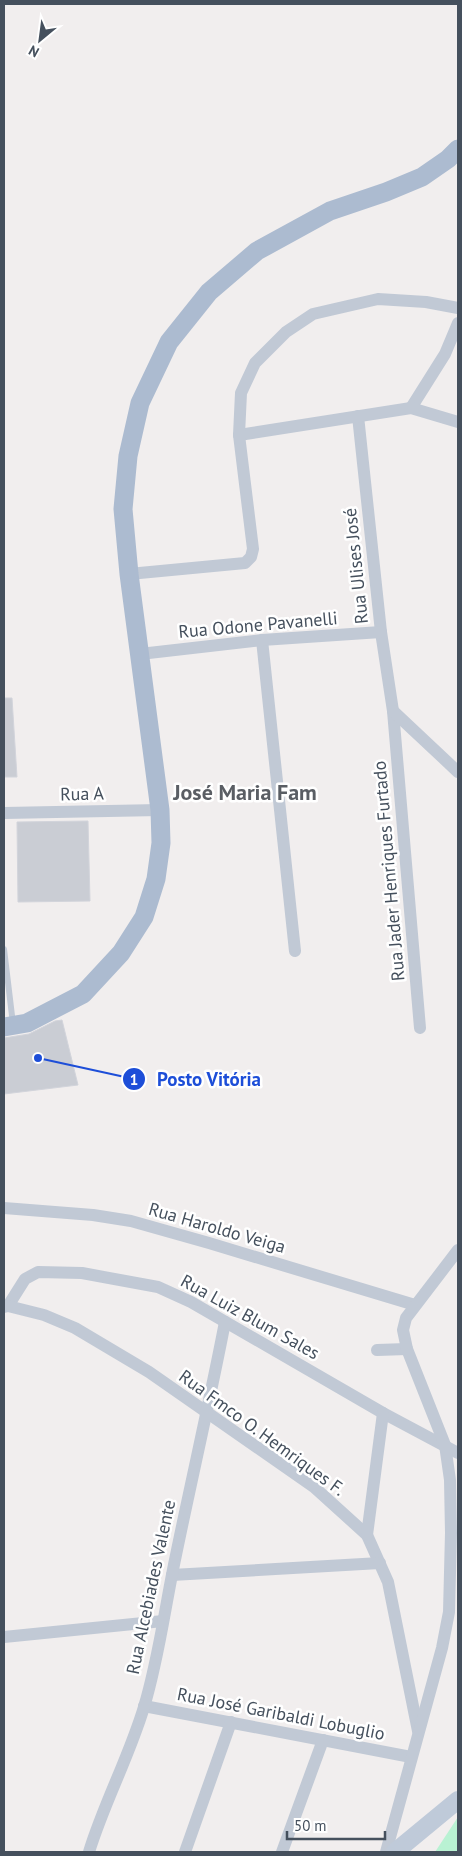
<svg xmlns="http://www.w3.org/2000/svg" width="462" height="1856" viewBox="0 0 462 1856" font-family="'PT Sans',sans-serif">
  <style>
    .green { fill: #b9f2d3 }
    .building { fill: #cacdd4; stroke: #d2d4db }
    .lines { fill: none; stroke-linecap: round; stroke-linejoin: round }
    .lane { stroke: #c1c9d5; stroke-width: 6 }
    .street { stroke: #c1c9d5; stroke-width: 12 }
    .secondary { stroke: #bfcad9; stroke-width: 18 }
    .primary { stroke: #acbbd0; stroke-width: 19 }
    .labels { text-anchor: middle; stroke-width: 5; stroke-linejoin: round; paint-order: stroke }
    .street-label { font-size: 18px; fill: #45505d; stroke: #fff }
    .district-label { font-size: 22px; font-weight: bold; fill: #5a5e64; stroke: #fff }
    .leader { fill: none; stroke: #1d4ed8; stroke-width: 2 }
    .callout-dot { fill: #1d4ed8; stroke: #fff; stroke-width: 2 }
    .mark-label { font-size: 15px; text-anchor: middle; font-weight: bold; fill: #fff }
    .callout-label { font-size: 19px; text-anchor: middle; font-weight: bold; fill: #1d4ed8; stroke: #fff; stroke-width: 5; stroke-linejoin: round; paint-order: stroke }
  </style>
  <rect width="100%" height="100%" fill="#f1eeee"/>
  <path class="green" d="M 458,1817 L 458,1852 L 435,1852 Z"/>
  <g class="building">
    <path d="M 4,698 L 12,698 L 17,777 L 4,777 Z"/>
    <path d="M 88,821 L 90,901 L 18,902 L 17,822 Z"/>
    <path d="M 62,1020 L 78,1085 L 4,1094 L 4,1038 L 29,1034 L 55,1021 Z"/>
  </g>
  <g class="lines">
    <path class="lane" d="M 4,949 L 13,1024"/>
    <g class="street">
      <path d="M 411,408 L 445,354 L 458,323"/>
      <path d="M 358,416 L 381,632 L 393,711 L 420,1028"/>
      <path d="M 239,435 L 411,408 L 458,422"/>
      <path d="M 129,574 L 245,563 L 251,557 L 253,549 L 239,435 L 241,393 L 255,363 L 286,332 L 313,314 L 378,299 L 426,302 L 458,308"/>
      <path d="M 262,640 L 295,951"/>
      <path d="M 140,654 L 262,640 L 381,632"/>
      <path d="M 393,711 L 458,772"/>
      <path d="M 4,813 L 160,810"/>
      <path d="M 4,1208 L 93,1215 L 131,1221 L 209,1243 L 415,1305"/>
      <path d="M 8,1306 L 25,1279 L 38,1272 L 82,1273 L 158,1287 L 191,1302 L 383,1413 L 458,1453"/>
      <path d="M 4,1307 L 8,1306 L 44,1315 L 75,1328 L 149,1372 L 314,1487 L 367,1535 L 388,1582 L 418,1731"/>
      <path d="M 377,1350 L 407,1349"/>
      <path d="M 367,1535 L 383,1413"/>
      <path d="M 172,1575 L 380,1563"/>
      <path d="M 4,1637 L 163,1621"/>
      <path d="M 144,1706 L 411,1757"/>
      <path d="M 89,1852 C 104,1803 129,1757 144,1707 C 159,1658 165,1606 176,1555 C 192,1477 210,1400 225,1322"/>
      <path d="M 185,1852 L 231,1722"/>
      <path d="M 282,1852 L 323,1740"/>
      <path d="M 386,1852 L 442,1648 L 449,1612 L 451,1533 L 450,1480 L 445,1445 L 407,1349 L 403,1330 L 406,1318 L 458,1250"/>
    </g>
    <path class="secondary" d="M 395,1852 L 458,1800"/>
    <path class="primary" d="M 4,1027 L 27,1023 L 83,994 L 121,953 L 144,917 L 156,879 L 161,843 L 160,810 L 129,574 L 123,509 L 128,456 L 140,403 L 169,342 L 209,292 L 257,251 L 330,211 L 386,192 L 422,177 L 448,159 L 458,149"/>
  </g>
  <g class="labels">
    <g class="street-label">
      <text transform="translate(356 566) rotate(-96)" y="6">Rua Ulises José</text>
      <text transform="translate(258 625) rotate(-5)" y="6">Rua Odone Pavanelli</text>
      <text transform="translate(82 794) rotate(-1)" y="6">Rua A</text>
      <text transform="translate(389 871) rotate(-95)" y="6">Rua Jader Henriques Furtado</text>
      <text transform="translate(217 1228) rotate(16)" y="6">Rua Haroldo Veiga</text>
      <text transform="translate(250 1317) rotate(29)" y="6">Rua Luiz Blum Sales</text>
      <text transform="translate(262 1433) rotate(36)" y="6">Rua Fmco O. Hemriques F.</text>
      <text transform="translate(151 1587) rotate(-78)" y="6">Rua Alcebiades Valente</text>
      <text transform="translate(281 1714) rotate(11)" y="6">Rua José Garibaldi Lobuglio</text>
    </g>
    <g class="district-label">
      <text x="245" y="800">José Maria Fam</text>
    </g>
  </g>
  <path class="leader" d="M38 1058L134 1079"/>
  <g class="callout-dot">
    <circle cx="38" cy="1058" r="5"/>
    <circle cx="134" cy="1079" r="12"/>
  </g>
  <g class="mark-label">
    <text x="134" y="1085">1</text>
  </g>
  <g class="callout-label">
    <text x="209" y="1086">Posto Vitória</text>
  </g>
  <rect width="462" height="1856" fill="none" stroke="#45505d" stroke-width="10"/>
  <g transform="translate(40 40) rotate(209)" stroke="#ffffff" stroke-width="4" paint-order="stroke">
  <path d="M0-4L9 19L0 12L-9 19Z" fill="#45505d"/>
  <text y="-8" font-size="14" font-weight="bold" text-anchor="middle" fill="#45505d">N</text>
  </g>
  <path d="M287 1831v8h98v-8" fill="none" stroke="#45505d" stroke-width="2.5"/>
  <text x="294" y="1831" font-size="15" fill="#45505d" stroke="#ffffff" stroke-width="4" paint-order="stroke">50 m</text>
</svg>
